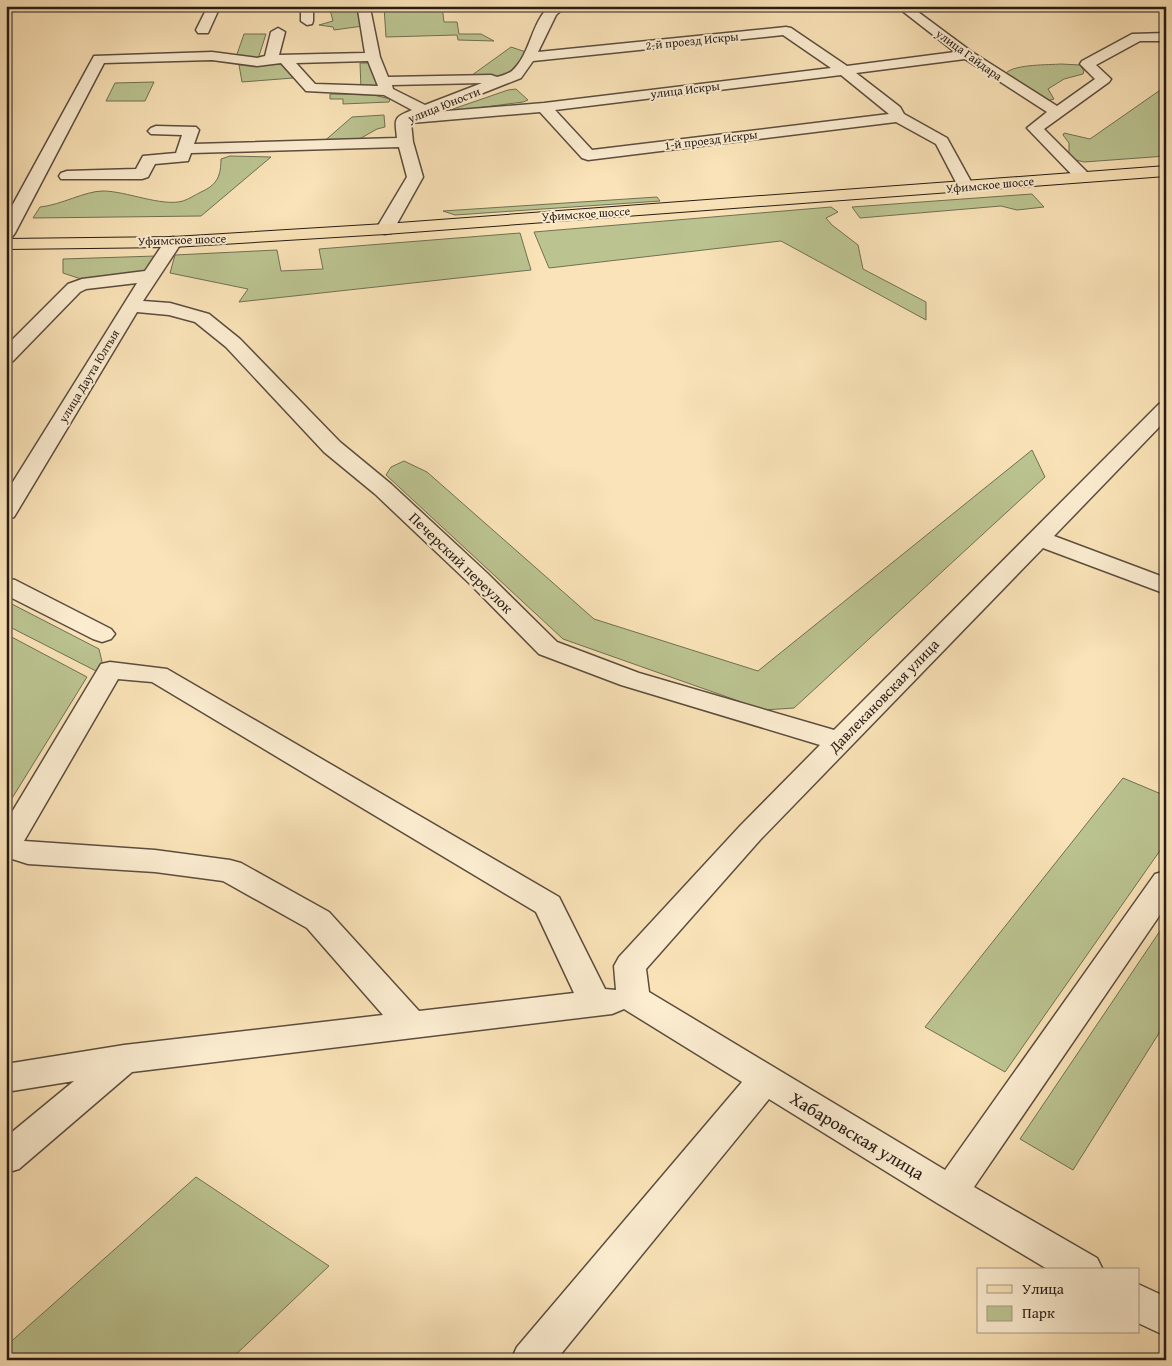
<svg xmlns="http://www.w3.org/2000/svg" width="1172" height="1366" viewBox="0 0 1172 1366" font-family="'Gentium Book Plus',serif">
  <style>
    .green { fill: #bbc491; stroke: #717053 }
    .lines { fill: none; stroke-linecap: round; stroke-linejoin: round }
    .minor-casing { stroke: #5c4d3e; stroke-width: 3 }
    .major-casing { stroke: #271b15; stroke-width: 2 }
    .minor { fill: #fcedd1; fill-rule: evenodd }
    .major { fill: #fae3b8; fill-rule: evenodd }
    .labels { text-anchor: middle; stroke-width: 4; stroke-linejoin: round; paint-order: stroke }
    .far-street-label { font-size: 12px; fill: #271b15; stroke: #fcedd1 }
    .street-label { font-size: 15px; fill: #271b15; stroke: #fcedd1 }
    .near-street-label { font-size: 18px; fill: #271b15; stroke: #fcedd1 }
  </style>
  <rect width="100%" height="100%" fill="#fae3b8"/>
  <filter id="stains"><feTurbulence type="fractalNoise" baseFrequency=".004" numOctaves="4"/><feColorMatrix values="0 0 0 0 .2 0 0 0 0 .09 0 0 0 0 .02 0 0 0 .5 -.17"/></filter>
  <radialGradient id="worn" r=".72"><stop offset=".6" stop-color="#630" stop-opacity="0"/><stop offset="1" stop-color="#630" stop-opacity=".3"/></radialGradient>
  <g class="green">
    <path d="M 329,6 L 353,8 L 360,12 L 363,26 L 334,30 L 333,27 L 319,25 L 333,21 Z"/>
    <path d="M 442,6 L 444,22 L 457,22 L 459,34 L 481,34 L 494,41 L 458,40 L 457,35 L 386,37 L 384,7 Z"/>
    <path d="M 244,34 L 266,34 L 258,59 L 236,57 Z"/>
    <path d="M 511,47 L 526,52 C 506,81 501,77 468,78 Z"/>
    <path d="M 266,62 L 283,65 L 293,78 L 242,82 L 239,65 Z"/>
    <path d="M 360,63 L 371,63 L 378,90 L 361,89 Z"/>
    <path d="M 1061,64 L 1080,65 L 1084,71 L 1083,74 L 1064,79 L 1048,89 L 1054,99 L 1047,101 L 1006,73 C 1015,64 1049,65 1061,64 Z"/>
    <path d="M 154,82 L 145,101 L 106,101 L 115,83 Z"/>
    <path d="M 1166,86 L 1166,156 L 1084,162 L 1076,160 L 1069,155 L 1069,143 L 1063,135 L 1064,133 L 1090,139 Z"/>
    <path d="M 516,89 L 528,100 L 523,102 L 454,111 L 453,109 L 508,90 Z"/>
    <path d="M 330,94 L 374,95 L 390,99 L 389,102 L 343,104 L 343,99 L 330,99 Z"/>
    <path d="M 384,115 L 385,127 L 377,129 L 356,141 L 321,144 L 352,117 Z"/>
    <path d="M 230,156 L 271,157 L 201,216 L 33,218 L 40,207 C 61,205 85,191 103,191 C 126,191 162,207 183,201 C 189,199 195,195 201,192 C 217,185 221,176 221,159 Z"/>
    <path d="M 1032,194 L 1044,207 L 1017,210 L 1001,206 L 860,218 L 852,207 Z"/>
    <path d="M 657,197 L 660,201 L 455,215 L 443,211 Z"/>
    <path d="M 831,207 L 838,212 L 826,218 L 832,225 L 858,245 L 863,269 L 926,302 L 926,320 L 781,241 L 549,268 L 534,232 Z"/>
    <path d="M 520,233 L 531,270 L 239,302 L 248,289 L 170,273 L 175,255 L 277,250 L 281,271 L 323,269 L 319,249 Z"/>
    <path d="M 156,256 L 145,272 L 81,279 L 63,273 L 63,259 Z"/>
    <path d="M 1032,450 L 1045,477 L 794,708 L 764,710 L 563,639 L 386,475 L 391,467 L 404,461 L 427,472 L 594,619 L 758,671 Z"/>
    <path d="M 6,601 L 99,649 L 103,666 L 96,671 L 6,625 Z"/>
    <path d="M 6,634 L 87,677 L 6,808 Z"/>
    <path d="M 1123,778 L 1166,796 L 1166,842 L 1005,1072 L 925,1027 Z"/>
    <path d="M 1166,922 L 1166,1022 L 1073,1170 L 1020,1139 Z"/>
    <path d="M 196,1177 L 329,1266 L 230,1360 L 6,1360 L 6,1346 Z"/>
  </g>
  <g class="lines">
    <defs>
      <g id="minor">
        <path d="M 208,6 L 226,6 L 218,11 L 208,33 L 198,33 L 196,30 Z"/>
        <path d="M 301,6 L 313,6 L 313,21 L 312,24 L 307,25 L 301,21 Z"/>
        <path d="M 355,6 L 369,6 L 370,8 L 380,57 L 388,77 L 491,75 L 497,77 C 501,76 508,74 512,71 C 531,54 531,22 550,6 L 566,6 L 556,15 L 538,52 L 786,27 L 791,28 L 847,66 L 955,52 L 896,6 L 910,6 L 972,52 L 1057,106 L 1095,79 L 1080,64 L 1082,61 L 1132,34 L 1166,33 L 1166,41 L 1140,41 L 1096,65 L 1111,79 L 1109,82 L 1044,129 L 1089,174 L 1091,177 L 1089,180 L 1077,180 L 1027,128 L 1047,112 L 965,59 L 856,73 L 900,107 L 904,114 L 947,138 L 974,187 L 972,190 L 960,190 L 936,144 L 896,122 L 588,160 L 582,158 L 540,112 L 411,123 L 413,142 L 423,177 L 394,229 L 391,233 L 385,234 L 379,233 L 376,229 L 407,177 L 399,147 L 191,153 L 188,161 L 155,164 L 148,177 L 142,179 L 61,179 L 59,176 L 61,173 L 67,171 L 136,169 L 143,156 L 176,153 L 182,135 L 151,134 L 148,131 L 151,128 L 156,126 L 196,127 L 199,130 L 194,144 L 397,138 C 395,118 393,118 412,110 L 384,95 L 306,91 L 281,63 L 257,66 L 212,60 L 104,63 L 15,233 L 12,237 L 6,238 L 6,217 L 94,56 L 212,52 L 257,58 L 265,56 L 271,32 L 278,28 L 285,32 L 279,55 L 365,53 L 358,10 ZM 783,35 L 831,68 L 544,103 L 435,112 L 521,78 L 533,61 ZM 368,61 L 378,86 L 315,84 L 296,63 ZM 841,75 L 889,114 L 592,150 L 555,110 ZM 482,83 L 425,105 L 393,89 L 392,85 Z"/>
        <path d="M 173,237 L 179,238 L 182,242 L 143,301 L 170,303 L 209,314 L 240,339 L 340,442 L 391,484 L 487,573 L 557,642 L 639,673 L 834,730 L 1159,404 L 1166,402 L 1166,420 L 1054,536 L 1166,578 L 1166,594 L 1043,548 L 760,840 L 646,969 L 649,992 L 945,1170 L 1155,874 L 1166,871 L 1166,906 L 974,1187 L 1097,1258 L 1103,1270 L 1049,1270 L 937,1203 L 769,1099 L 556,1360 L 511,1360 L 517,1347 L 742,1082 L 624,1009 L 612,1014 L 132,1072 L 19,1169 L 6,1173 L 6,1137 L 74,1081 L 6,1092 L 6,1064 L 124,1045 L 383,1015 L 307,928 L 223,881 L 155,872 L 28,864 L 6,857 L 6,822 L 101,664 L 110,662 L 167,669 L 559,897 L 605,989 L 616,990 L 614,966 L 619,957 L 740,826 L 820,745 L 621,685 L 539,654 L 469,583 L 375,494 L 324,452 L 226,347 L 195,322 L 169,315 L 137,312 L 14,517 L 6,519 L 6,493 L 137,283 L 86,289 L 80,292 L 13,361 L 6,363 L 6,346 L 68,284 L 82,279 L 145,271 L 167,238 ZM 118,679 L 152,682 L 536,912 L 574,993 L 419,1011 L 329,912 L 241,863 L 230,860 L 155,850 L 24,841 Z"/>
        <path d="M 6,578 L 15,580 L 111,629 L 115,634 L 111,639 L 102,642 L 93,639 L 6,595 Z"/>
        <path d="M 1138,1284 L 1166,1297 L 1166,1336 L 1138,1323 Z"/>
      </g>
      <path id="major" d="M 1166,166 L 1166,176 L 385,234 L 173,247 L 6,249 L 6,239 L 173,237 L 385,224 Z"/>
    </defs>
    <use href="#minor" class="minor-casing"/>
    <use href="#major" class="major-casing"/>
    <use href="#minor" class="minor"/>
    <use href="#major" class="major"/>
  </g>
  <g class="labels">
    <g class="far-street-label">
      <text transform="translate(692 41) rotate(-6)" y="4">2-й проезд Искры</text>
      <text transform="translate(969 55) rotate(36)" y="4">улица Гайдара</text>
      <text transform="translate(685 90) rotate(-7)" y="4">улица Искры</text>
      <text transform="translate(444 105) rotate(-22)" y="4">улица Юности</text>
      <text transform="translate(711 140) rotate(-7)" y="4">1-й проезд Искры</text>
      <text transform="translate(990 185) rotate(-5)" y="4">Уфимское шоссе</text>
      <text transform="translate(586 214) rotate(-4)" y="4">Уфимское шоссе</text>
      <text transform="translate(182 240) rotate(-2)" y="4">Уфимское шоссе</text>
      <text transform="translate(89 376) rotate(-59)" y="4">улица Даута Юлтыя</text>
    </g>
    <g class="street-label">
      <text transform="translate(461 563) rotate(44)" y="5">Печерский переулок</text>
      <text transform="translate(884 696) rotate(-46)" y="5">Давлекановская улица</text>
    </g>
    <g class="near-street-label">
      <text transform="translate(857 1136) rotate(31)" y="6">Хабаровская улица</text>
    </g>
  </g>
  <rect width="1172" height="1366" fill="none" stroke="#fae3b8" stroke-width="25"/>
  <rect x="8" y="8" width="1157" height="1351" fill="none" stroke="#271b15" stroke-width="2.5"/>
  <rect x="12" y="12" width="1147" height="1341" fill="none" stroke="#271b15"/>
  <rect x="977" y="1268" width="162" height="65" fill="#fcedd1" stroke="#a79986"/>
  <rect x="987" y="1285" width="25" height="8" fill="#fae3b8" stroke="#a79986"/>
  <text x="1022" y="1294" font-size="15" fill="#271b15">Улица</text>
  <rect x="987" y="1306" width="25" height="15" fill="#bbc491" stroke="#a79986"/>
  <text x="1022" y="1318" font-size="15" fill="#271b15">Парк</text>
  <rect width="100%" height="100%" filter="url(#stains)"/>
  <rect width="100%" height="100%" fill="url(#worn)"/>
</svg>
